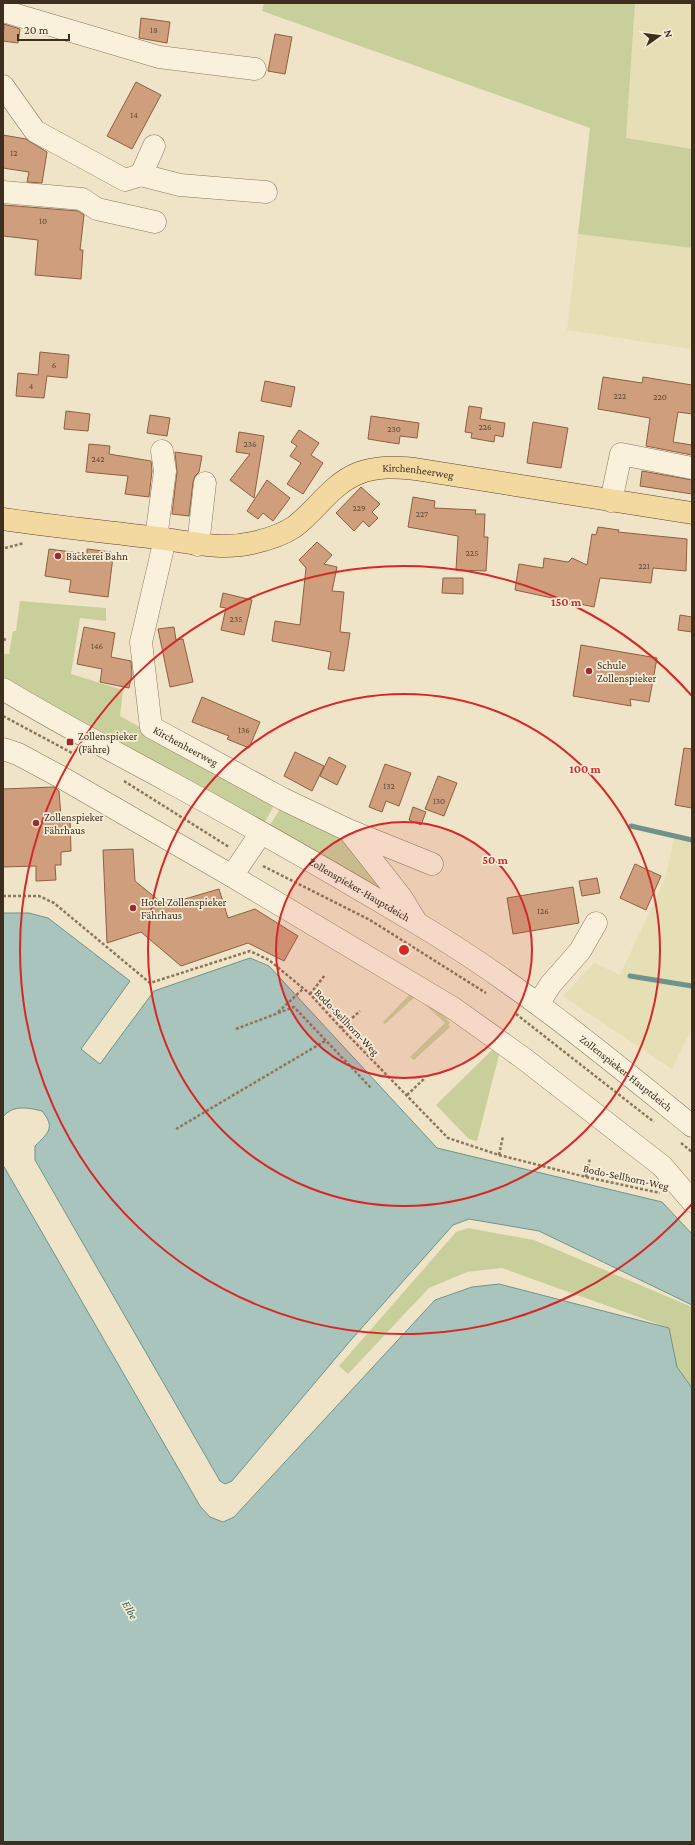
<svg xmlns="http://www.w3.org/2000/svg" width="695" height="1845" viewBox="0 0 695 1845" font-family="'Crimson Pro',serif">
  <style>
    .farmland { fill: #e6deb5 }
    .green { fill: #c9cf9b }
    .water { fill: #a9c4bc; stroke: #6f938a }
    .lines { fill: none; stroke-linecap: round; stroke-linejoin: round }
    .stream { stroke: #6f938a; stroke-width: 5 }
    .building { fill: #cf9f7d; stroke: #8d5f41 }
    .minor-casing { stroke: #8d765c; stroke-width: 23 }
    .major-casing { stroke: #5b4430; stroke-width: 23 }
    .path { stroke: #8d765c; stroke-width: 2.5; stroke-dasharray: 3 2; stroke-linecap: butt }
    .minor { stroke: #faf1dc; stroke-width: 22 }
    .major { stroke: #f3d9a0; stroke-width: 22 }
    .ring { fill: none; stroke: #d62828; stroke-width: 2 }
    .poi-dot { fill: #9e2a2b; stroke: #f7eed8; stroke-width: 1.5 }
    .labels { text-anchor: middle; stroke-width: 3.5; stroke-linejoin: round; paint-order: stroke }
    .number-label { font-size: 9px; fill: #624a37 }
    .street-label { font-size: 11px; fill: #3d2e20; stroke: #f7eed8 }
    .poi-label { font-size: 11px; fill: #3d2e20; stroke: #f7eed8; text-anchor: start }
    .water-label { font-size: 12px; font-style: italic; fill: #2f5d5a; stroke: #f7eed8 }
    .centre { fill: #d62828; stroke: #f7eed8; stroke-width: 2 }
    .ring-label { font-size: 12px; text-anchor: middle; font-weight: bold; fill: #d62828; stroke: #f7eed8; stroke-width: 3.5; stroke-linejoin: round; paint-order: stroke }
  </style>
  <rect width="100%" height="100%" fill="#f0e4c8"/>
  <g class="farmland">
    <path d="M 635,3 L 692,3 L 692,149 L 626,139 Z"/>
    <path d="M 578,234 L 692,248 L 692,349 L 567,330 Z"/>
    <path d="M 675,836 L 692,840 L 692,1028 L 672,1069 L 563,996 L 594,963 L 620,975 L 665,879 Z"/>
  </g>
  <g class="green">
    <path d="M 264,3 L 635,3 L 626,138 L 692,149 L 692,248 L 578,234 L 590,128 L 262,11 Z"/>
    <path d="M 20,601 L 106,608 L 106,621 L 80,618 L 71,674 L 123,690 L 120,716 L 276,802 L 265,822 L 109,736 L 45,704 L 3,678 L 3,654 L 9,654 L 13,631 L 16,631 Z"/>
    <path d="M 282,806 L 344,838 L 391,897 L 270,825 Z"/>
    <path d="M 396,982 L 438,1007 L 450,1023 L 448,1025 L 450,1027 L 414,1060 L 410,1057 L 445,1023 L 416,996 L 385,1024 L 383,1022 L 409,995 Z"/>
    <path d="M 492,1050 L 499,1055 L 477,1141 L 469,1139 L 436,1105 Z"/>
    <path d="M 468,1228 L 534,1240 L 692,1307 L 692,1388 L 677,1367 L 669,1328 L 502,1268 L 467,1272 L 429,1288 L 348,1374 L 339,1366 L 456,1232 Z"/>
  </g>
  <g class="water">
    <path d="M 3,913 L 29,913 L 48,918 L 130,981 L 81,1049 L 100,1064 L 154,991 L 250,958 L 269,966 L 437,1148 L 662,1202 L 692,1234 L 692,1305 L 539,1231 L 469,1219 L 453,1225 L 351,1340 L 232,1481 L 225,1484 L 220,1481 L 35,1160 L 35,1146 C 48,1133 56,1128 42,1111 C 29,1108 13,1104 3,1117 Z"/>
    <path d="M 3,1165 L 200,1506 L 210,1517 L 223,1522 L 234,1517 L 435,1300 L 472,1287 L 499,1284 L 669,1328 L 677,1367 L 692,1388 L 692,1842 L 3,1842 Z"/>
  </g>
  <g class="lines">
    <g class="stream">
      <path d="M 631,826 L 692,840"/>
      <path d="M 630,976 L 692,986"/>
    </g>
  </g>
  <g class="building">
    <path d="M 141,18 L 170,22 L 167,43 L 139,38 Z"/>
    <path d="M 4,24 L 20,29 L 18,43 L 3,41 Z"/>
    <path d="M 275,34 L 292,37 L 285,74 L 268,71 Z"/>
    <path d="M 136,82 L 161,95 L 132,149 L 107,136 Z"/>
    <path d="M 3,135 L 26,139 L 47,152 L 42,183 L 27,182 L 29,172 L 3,168 Z"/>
    <path d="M 3,205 L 78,211 L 84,215 L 80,250 L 83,250 L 81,279 L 35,275 L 38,240 L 3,236 Z"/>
    <path d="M 40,352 L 69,355 L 67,378 L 47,376 L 44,398 L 16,396 L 18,373 L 38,375 Z"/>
    <path d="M 603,377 L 642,383 L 643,377 L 692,385 L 692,414 L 678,412 L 673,442 L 692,445 L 692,455 L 646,446 L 650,418 L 598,409 Z"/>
    <path d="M 265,381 L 295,387 L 291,407 L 261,401 Z"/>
    <path d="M 469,406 L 482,408 L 480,419 L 505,423 L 503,437 L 495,435 L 494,442 L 471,438 L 472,433 L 465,432 Z"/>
    <path d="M 66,411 L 90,414 L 88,431 L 64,429 Z"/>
    <path d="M 150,415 L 170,418 L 167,436 L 147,433 Z"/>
    <path d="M 371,416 L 419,423 L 417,438 L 400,436 L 399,444 L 368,439 Z"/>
    <path d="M 533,422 L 568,428 L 561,468 L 527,463 Z"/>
    <path d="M 299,430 L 319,443 L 311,455 L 323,463 L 303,494 L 287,484 L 301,463 L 290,456 L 297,446 L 291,442 Z"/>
    <path d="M 239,432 L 264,436 L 254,498 L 230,480 L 250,454 L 236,452 Z"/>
    <path d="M 89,444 L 110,446 L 109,454 L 151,461 L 152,471 L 149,497 L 125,494 L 128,476 L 86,472 Z"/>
    <path d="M 175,452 L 202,456 L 199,472 L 195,476 L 193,482 L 189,516 L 172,514 L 177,472 Z"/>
    <path d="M 642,471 L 692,480 L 692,494 L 640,486 Z"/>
    <path d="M 267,480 L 290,498 L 273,521 L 263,513 L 258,519 L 247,511 Z"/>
    <path d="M 361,487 L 380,504 L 372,512 L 378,518 L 369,527 L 363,521 L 354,531 L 336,513 Z"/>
    <path d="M 413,497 L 435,501 L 434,508 L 476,510 L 475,514 L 485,514 L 484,537 L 488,537 L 486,571 L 456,570 L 458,536 L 408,527 Z"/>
    <path d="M 598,527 L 619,530 L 618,532 L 687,539 L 686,571 L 653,568 L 651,583 L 600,578 L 594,607 L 515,590 L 519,564 L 543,568 L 544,558 L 568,562 L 572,558 L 587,565 L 592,534 L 596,535 Z"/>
    <path d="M 317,542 L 332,555 L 324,564 L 337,567 L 332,591 L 344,592 L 340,632 L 350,633 L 344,671 L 328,669 L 331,652 L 272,641 L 275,621 L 300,625 L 306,568 L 299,560 Z"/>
    <path d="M 49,549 L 87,554 L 87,549 L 111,552 L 110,557 L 113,557 L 108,597 L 69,592 L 71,580 L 45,576 Z"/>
    <path d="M 443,578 L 463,578 L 463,594 L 442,593 Z"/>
    <path d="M 223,593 L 252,600 L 244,635 L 221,630 L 226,608 L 220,607 Z"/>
    <path d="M 680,615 L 692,617 L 692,632 L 678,630 Z"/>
    <path d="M 84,627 L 115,633 L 111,657 L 131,661 L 132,674 L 129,688 L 100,682 L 102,669 L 77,664 Z"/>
    <path d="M 174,627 L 176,640 L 183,639 L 193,682 L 170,687 L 158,629 Z"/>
    <path d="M 581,645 L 657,658 L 649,702 L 630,699 L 631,706 L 573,696 Z"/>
    <path d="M 202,697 L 260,722 L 249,748 L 227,739 L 229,736 L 192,722 Z"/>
    <path d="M 684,748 L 692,749 L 692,808 L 675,805 Z"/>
    <path d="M 295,752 L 324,766 L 312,791 L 284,776 Z"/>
    <path d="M 329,757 L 346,766 L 337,785 L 320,776 Z"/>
    <path d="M 385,764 L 411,773 L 399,806 L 386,801 L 382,812 L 369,807 Z"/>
    <path d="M 438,776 L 457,783 L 444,816 L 425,809 Z"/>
    <path d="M 54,787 L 59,791 L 61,817 L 70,817 L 71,851 L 61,852 L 61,865 L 55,865 L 56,880 L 36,881 L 36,866 L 3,867 L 3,789 Z"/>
    <path d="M 413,807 L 426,812 L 421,825 L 409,820 Z"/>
    <path d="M 133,849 L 135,881 L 162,903 L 177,899 L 178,901 L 219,889 L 228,918 L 255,909 L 298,936 L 284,961 L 248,943 L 181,966 L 141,932 L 107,943 L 103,850 Z"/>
    <path d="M 635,864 L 661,876 L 646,910 L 620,898 Z"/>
    <path d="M 597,878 L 600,893 L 582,896 L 579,881 Z"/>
    <path d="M 573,887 L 579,923 L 513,934 L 507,898 Z"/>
  </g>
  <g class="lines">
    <defs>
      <g id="minor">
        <path d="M 3,11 L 159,57 L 255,69"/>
        <path d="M 3,86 L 35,131 L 125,180 L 141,175 L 154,146"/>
        <path d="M 141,175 L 180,185 L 266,192"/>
        <path d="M 3,192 L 82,199 L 97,209 L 155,222"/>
        <path d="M 611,501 L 621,454 L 692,468"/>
        <path d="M 156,538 L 165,471 L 162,451"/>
        <path id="s1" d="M 165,539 L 141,642 L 151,727 L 283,799 L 348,830 L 432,864"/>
        <path d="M 198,545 L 205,483"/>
        <path id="s2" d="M 3,689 C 57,722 113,751 168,781 C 251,826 333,873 415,922 C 515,981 602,1053 692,1126"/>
        <path d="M 3,749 L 18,754 L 59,776 L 232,876 L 453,1008 L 523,1058 L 662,1166 L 692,1201"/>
        <path d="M 349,831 L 401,897 L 415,920"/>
        <path d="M 232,876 L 261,833"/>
        <path d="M 538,1004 L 551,984 L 580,951 L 596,923"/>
      </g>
      <g id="major">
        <path id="s3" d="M 3,519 C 57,527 111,532 165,539 C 194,543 222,550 252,543 C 266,540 282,535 294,527 C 317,510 331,484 359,473 C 377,466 396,467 415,469 L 692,513"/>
      </g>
    </defs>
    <use href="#minor" class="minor-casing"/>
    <use href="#major" class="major-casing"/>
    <g class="path">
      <path d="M 5,548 L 24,543"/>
      <path d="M 3,639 L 6,640"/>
      <path d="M 3,716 L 72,753"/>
      <path d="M 124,781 L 229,847"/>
      <path d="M 263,866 L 370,920 L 486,993"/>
      <path d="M 3,896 L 39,896 L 54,903 L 150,983 L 250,951 L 269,960 L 310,994 L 341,1028 L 448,1138 L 499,1155 L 586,1177 L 660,1193"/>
      <path d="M 310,994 L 325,975"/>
      <path d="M 278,1012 L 303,989"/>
      <path d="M 516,1014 L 654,1122"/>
      <path d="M 341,1028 L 360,1011"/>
      <path d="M 236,1029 L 294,1007 L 371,1088"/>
      <path d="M 407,1095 L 425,1078"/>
      <path d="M 176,1129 L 325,1041"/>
      <path d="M 681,1143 L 692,1152"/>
      <path d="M 499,1155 L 503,1136"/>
      <path d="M 586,1177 L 590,1158"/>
    </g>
    <use href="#minor" class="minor"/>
    <use href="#major" class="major"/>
  </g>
  <circle cx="404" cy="950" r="128" fill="#d62828" fill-opacity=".12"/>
  <g class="ring">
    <circle cx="404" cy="950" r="128"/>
    <circle cx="404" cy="950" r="256"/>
    <path d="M692 1204A384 384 0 1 1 692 696"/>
  </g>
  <g class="poi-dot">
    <circle cx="58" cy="556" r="4"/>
    <circle cx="589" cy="671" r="4"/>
    <rect x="66" y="738" width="8" height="8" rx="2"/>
    <circle cx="36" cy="823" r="4"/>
    <circle cx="133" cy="908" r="4"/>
  </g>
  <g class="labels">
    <g class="number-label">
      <text x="154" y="33">18</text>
      <text x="134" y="118">14</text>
      <text x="14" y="156">12</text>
      <text x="43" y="224">10</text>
      <text x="54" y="368">6</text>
      <text x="31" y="389">4</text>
      <text x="620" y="399">222</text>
      <text x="660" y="400">220</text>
      <text x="485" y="430">226</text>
      <text x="394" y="432">230</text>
      <text x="250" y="447">236</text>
      <text x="98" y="462">242</text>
      <text x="359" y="511">229</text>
      <text x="422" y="517">227</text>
      <text x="472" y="556">225</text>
      <text x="644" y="569">221</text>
      <text x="236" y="622">235</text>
      <text x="97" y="649">146</text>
      <text x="244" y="733">136</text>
      <text x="389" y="789">132</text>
      <text x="439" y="804">130</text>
      <text x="543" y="914">126</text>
    </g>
    <g class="street-label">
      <text dy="4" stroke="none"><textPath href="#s3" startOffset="441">Kirchenheerweg</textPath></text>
      <text dy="4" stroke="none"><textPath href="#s1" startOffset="231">Kirchenheerweg</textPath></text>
      <text dy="4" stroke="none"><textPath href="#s2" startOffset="409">Zollenspieker-Hauptdeich</textPath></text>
      <text transform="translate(347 1022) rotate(46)" y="4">Bodo-Sellhorn-Weg</text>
      <text dy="4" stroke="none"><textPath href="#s2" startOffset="733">Zollenspieker-Hauptdeich</textPath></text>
      <text transform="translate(626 1177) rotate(12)" y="4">Bodo-Sellhorn-Weg</text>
    </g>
    <g class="poi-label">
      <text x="66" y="560">Bäckerei Bahn</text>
      <text x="597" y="669">Schule<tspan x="597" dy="13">Zollenspieker</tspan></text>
      <text x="78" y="740">Zollenspieker<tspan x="78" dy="13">(Fähre)</tspan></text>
      <text x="44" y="821">Zollenspieker<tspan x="44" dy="13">Fährhaus</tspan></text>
      <text x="141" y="906">Hotel Zollenspieker<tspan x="141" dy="13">Fährhaus</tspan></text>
    </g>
    <g class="water-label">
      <text transform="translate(130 1610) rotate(61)" y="4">Elbe</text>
    </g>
  </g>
  <circle cx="404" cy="950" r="6" class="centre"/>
  <g class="ring-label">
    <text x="566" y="606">150 m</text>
    <text x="585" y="773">100 m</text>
    <text x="495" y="864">50 m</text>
  </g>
  <rect width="695" height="1845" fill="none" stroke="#3d2e20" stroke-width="8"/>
  <g transform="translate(659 36) rotate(76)" stroke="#f7eed8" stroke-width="3" paint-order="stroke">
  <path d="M0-3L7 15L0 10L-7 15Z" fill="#3d2e20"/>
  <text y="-6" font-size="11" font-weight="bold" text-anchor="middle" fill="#3d2e20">N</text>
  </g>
  <path d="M18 34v6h51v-6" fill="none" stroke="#3d2e20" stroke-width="2"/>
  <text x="24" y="34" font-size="12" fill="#3d2e20" stroke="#f7eed8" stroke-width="3" paint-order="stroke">20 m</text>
</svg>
